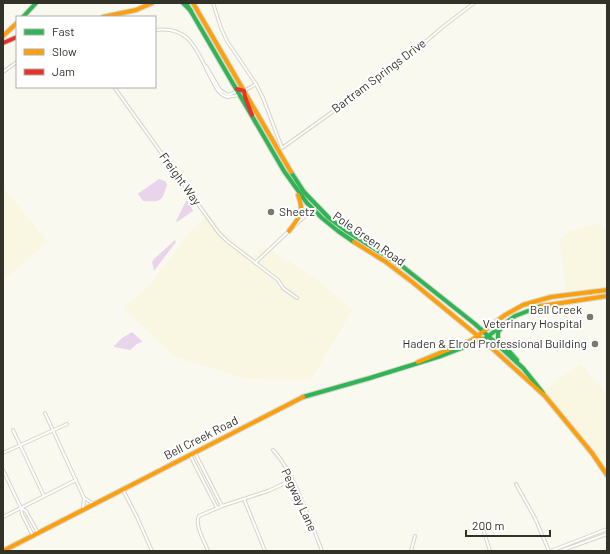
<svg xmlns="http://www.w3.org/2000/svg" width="610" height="554" viewBox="0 0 610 554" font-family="Barlow,sans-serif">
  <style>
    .built { fill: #f9f7e2 }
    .water { fill: #e9d5eb }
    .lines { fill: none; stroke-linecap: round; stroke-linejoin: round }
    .street-casing { stroke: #d5d4cb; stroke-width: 4 }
    .fast-casing { stroke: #d5d4cb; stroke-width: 6 }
    .slow-casing { stroke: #d5d4cb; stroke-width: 6 }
    .jam-casing { stroke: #d5d4cb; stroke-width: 6 }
    .street { stroke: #fefefd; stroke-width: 2 }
    .fast { stroke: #30b455; stroke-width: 4 }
    .slow { stroke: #ff9f0a; stroke-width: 4 }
    .jam { stroke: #e5322d; stroke-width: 4 }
    .poi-dot { fill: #79786e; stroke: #fff; stroke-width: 1.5 }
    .labels { text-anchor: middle; stroke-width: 4; stroke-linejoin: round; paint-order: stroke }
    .street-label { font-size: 12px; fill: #333229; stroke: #fff }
    .poi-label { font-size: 12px; fill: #333229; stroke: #fff; text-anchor: end }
  </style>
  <rect width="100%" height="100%" fill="#faf9ef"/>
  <g class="built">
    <path d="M 3,188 L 48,242 L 3,280 Z"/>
    <path d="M 210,215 L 222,232 L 253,256 L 264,246 L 314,277 L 353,310 L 311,380 L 247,379 L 176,357 L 123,309 L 151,283 L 192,229 Z"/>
    <path d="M 597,223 L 600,224 L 607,232 L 607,290 L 566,296 L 560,243 L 561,239 L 564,235 L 571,231 Z"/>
    <path d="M 581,364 L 607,394 L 607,471 L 596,454 L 542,391 Z"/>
  </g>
  <g class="water">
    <path d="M 159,179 L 165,181 L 167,184 C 162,202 161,202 143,201 L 138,194 L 139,193 Z"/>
    <path d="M 186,201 L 188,201 L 193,211 L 177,222 L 176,221 Z"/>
    <path d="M 175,240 L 176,242 L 154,271 L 152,262 L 154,259 Z"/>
    <path d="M 132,332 L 141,340 L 142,342 L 137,344 L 130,350 L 114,347 L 114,346 L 122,338 Z"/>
  </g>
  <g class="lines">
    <defs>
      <g id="street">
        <path d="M 213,3 L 221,28 L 227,41 L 256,84 L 263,98 L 282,148 L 398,65 L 444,26 L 474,3"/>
        <path d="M 155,30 C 191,25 197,52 211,78 C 215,86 218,94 227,97 L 240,95"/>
        <path d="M 206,66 L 220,90 L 228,95 L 238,91"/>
        <path d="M 3,72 L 17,62"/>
        <path d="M 114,87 L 218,232 L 227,241 L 278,280 L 283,288 L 297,298"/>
        <path d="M 244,91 L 256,84"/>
        <path d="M 294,226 L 317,206"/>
        <path d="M 255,263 L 289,231"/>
        <path d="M 45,413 L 84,498 L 83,509"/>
        <path d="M 13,430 L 44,496"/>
        <path d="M 273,450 C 292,469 312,525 322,551"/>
        <path d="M 3,453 L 67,424"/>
        <path d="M 195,453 L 222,506"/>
        <path d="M 190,455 L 217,508"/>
        <path d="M 3,470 L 21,508 L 22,514 L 33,536"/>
        <path d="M 516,484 L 535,518 L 549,551"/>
        <path d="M 123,490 L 137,517 L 152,551"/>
        <path d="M 84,498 L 94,504"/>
        <path d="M 244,499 L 265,551"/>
        <path d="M 21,508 L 26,511 L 38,533"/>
        <path d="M 3,517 L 76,480"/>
        <path d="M 484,532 L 490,551"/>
        <path d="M 208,551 C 205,542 194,525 199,516 L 222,506 L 268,491 L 292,480"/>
        <path d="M 411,551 L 415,536"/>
        <path d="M 551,551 L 607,529"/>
        <path d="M 560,551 L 607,534"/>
      </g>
      <g id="fast">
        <path d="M 183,3 L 191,11"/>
        <path d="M 186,3 L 284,171 L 307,203 L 322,218 L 338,231 L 354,242"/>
        <path d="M 23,17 L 36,3"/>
        <path d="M 291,172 L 304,192 L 329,218 L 345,230 L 402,266 L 475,324 L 523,368 L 543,393"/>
        <path d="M 504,325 L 498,332 L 498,339 L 517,360"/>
        <path d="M 303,397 L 370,378 L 441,356 L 483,340 L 515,316 L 541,306"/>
      </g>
      <g id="slow">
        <path d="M 193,3 L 291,172"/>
        <path d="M 103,17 L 136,10 L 152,3"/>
        <path d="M 3,36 L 17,23"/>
        <path d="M 289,231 C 299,218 305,212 298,195"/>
        <path d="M 354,242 L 386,262 L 411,281 L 483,340 L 545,396 L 592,453 L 607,475"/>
        <path d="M 541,306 L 607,296"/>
        <path d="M 418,362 L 472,340 L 505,315 L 523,305 L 551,297 L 607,290"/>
        <path d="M 3,551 L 303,397"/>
      </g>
      <g id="jam">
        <path d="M 3,43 L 17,37"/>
        <path d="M 237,89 L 244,91 L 245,97 L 252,115"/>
      </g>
    </defs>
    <use href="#street" class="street-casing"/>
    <use href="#fast" class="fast-casing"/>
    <use href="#slow" class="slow-casing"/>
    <use href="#jam" class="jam-casing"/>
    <use href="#street" class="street"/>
    <use href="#fast" class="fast"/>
    <use href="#slow" class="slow"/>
    <use href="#jam" class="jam"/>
  </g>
  <g class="poi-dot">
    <circle cx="271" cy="212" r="4"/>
    <circle cx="590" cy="317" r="4"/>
    <circle cx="595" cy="344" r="4"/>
  </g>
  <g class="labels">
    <g class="street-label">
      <text transform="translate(379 76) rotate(-37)" y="4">Bartram Springs Drive</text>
      <text transform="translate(180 179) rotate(54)" y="4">Freight Way</text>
      <text transform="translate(369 239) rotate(35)" y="4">Pole Green Road</text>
      <text transform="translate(201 438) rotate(-27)" y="4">Bell Creek Road</text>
      <text transform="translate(299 500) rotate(65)" y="4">Pegway Lane</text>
    </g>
    <g class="poi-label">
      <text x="279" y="216" text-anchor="start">Sheetz</text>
      <text x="582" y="314">Bell Creek<tspan x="582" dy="14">Veterinary Hospital</tspan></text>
      <text x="587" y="348">Haden &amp; Elrod Professional Building</text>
    </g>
  </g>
  <rect width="610" height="554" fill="none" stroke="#333229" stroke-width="8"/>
  <rect x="16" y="16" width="140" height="72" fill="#ffffff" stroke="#adada9"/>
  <rect x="24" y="29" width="20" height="6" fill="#30b455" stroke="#adada9"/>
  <text x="52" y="36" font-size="12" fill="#333229">Fast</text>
  <rect x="24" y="49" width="20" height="6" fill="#ff9f0a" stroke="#adada9"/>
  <text x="52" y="56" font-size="12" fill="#333229">Slow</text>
  <rect x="24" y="69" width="20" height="6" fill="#e5322d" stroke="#adada9"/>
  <text x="52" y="76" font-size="12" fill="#333229">Jam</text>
  <path d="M466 530v6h84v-6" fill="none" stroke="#333229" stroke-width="2"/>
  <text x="472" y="530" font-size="12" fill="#333229" stroke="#ffffff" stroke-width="3" paint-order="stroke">200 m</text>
</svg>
